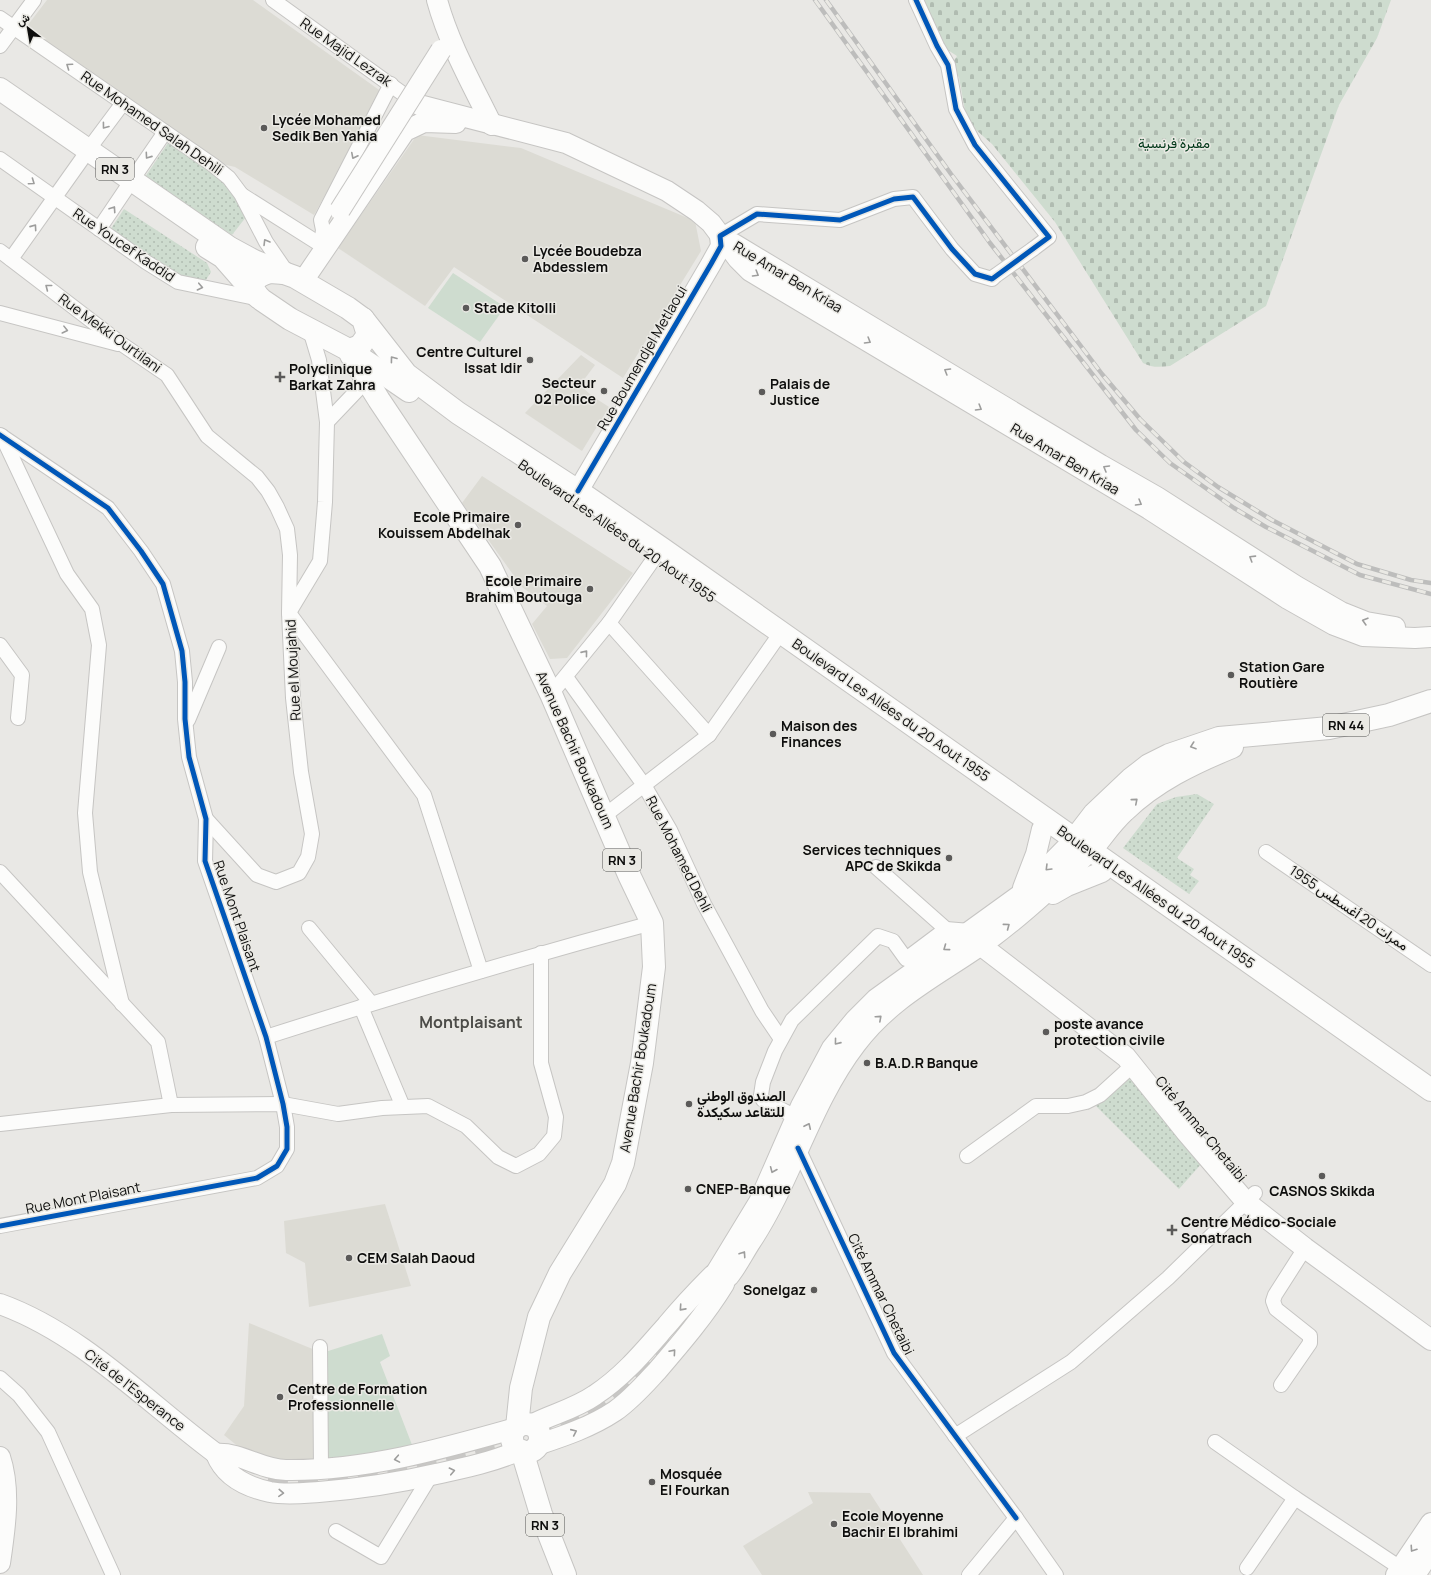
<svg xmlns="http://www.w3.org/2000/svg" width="1431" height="1575" viewBox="0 0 1431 1575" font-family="Manrope,Vazirmatn,sans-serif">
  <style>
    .built { fill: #dcdbd4 }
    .grass { fill: url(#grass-dots) }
    .cemetery { fill: url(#cemetery-stones) }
    .park { fill: #cedccf }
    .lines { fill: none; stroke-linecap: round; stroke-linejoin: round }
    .secondary-tunnel { stroke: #c8c7c5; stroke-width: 20; stroke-dasharray: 20 10; stroke-linecap: butt }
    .street-casing { stroke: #c6c5c3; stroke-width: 16 }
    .secondary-casing { stroke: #c6c5c3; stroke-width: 22 }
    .primary-casing { stroke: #c6c5c3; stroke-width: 24 }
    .street { stroke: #fcfcfb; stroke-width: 14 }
    .secondary { stroke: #fcfcfb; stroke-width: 20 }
    .primary { stroke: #fcfcfb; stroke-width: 22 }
    .rail-casing { stroke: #bdbdbc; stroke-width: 4.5 }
    .rail { stroke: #eae9e4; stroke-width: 3; stroke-dasharray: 9; stroke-linecap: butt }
    .street-bridge-casing { stroke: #c6c5c3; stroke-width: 16; stroke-linecap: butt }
    .secondary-bridge-casing { stroke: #c6c5c3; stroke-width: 22; stroke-linecap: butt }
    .street-bridge { stroke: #fcfcfb; stroke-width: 14 }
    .secondary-bridge { stroke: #fcfcfb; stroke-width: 20 }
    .cycleway-casing { stroke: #eae9e4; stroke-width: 8 }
    .cycleway { stroke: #0057b8; stroke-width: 5 }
    .oneway { stroke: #9d9d9c }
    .poi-dot { fill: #5b5a59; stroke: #eae9e4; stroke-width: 1.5 }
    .labels { text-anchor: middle; stroke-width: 3; stroke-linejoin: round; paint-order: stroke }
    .shield { fill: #eae9e4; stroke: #50504e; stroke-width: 1 }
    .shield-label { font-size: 13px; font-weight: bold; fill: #0e0e0d }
    .street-label { font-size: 14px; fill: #0e0e0d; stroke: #eae9e4 }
    .poi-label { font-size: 14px; font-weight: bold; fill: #0e0e0d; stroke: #eae9e4; text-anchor: start }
    .park-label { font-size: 14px; fill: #003718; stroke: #eae9e4 }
    .quarter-label { font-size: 16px; font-weight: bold; fill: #4c4c48; stroke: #eae9e4 }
  </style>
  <defs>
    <pattern id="grass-dots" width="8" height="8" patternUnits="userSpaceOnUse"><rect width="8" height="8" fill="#cedccf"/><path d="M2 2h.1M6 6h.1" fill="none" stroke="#b0bcb1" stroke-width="1.8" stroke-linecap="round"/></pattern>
    <pattern id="cemetery-stones" width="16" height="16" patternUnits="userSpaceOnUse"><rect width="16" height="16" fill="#cedccf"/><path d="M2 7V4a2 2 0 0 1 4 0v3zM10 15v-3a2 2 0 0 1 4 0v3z" fill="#b0bcb1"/></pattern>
  </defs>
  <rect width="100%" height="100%" fill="#e9e8e5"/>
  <g class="built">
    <path d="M 47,0 L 253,0 L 382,92 L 314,215 L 235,167 L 218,163 L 24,30 Z"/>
    <path d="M 417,135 L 521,148 L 695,221 L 701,251 L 623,378 L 454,267 L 425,306 L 338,248 Z"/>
    <path d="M 581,355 L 595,365 L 580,385 L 592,396 L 609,407 L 582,451 L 525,413 Z"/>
    <path d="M 482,476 L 633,573 L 567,658 L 550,659 L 532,624 L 547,606 L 522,587 L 462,503 Z"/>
    <path d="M 385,1204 L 411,1286 L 309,1307 L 305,1263 L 286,1253 L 284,1221 Z"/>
    <path d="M 249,1323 L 315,1350 L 315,1465 L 285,1463 L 240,1448 L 224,1435 L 244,1406 Z"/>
    <path d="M 808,1492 L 870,1493 L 923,1575 L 762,1575 L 743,1546 L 813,1503 Z"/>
  </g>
  <g class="grass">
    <path d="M 170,140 L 226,180 L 246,217 L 232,235 L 145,177 Z"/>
    <path d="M 124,209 L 207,263 L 211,272 L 204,283 L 181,279 L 110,230 Z"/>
    <path d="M 1197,794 L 1214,804 L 1177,858 L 1194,869 L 1190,875 L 1199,881 L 1189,894 L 1123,848 L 1157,804 L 1176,797 Z"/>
    <path d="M 1130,1072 L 1203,1162 L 1179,1189 L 1095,1105 Z"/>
  </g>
  <path class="cemetery" d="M 920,0 L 1391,0 L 1377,38 L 1339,105 L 1266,306 L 1170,366 C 1160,367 1152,368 1143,363 L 1055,222 L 992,144 L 967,122 L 959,77 L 953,72 L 952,64 L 957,56 L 940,45 Z"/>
  <g class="park">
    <path d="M 453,273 L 505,307 L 480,342 L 428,308 Z"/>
    <path d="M 382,1334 L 390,1356 L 380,1362 L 414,1450 L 327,1462 L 325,1352 Z"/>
  </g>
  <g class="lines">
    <path class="secondary-tunnel" d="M 268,1479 C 295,1482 320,1480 347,1477 C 396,1472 444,1461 492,1448 C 529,1438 568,1429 599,1407 C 643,1377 674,1333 708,1293"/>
    <defs>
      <g id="street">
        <path d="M 273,0 L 417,104"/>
        <path d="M 916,0 L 937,46 L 948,65 L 956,109 L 975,145 L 1049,237 L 1033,249"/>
        <path d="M 0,18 L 213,165 L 229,178 L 241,194 L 266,242 L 288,274"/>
        <path d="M 0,46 L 34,0"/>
        <path d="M 88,150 L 123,103"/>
        <path d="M 0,159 L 146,262 L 178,282 L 260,299"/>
        <path d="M 132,180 L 165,132"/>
        <path d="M 242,195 L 318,243"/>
        <path d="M 99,229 L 126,189"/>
        <path d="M 720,236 L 757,214 L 840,220 L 894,199 L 913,197 L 952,249 L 975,274 L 992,279 L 995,276"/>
        <path d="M 322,237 L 323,230 L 321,220 L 391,84"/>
        <path d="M 0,251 L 123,345 L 167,375 L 207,436 L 257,477 L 268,491 L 277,507 L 287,529 L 290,555 L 289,613 L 293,698 L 301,772 L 312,834 L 308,857 L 299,873 L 276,882 L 257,875 L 206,819"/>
        <path d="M 11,259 L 82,159"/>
        <path d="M 0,313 L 118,344"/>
        <path d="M 327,422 L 367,380"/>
        <path d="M 0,435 L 108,508 L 141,551 L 163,584 L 182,651 L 185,682 L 185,719 L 189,757 L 206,819 L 205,861 L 266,1037 L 283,1104 L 287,1127 L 287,1149 L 277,1166 L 257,1178 L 0,1226"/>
        <path d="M 2,436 L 67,574 L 92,609 L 99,645 L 85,813 L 90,872 L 122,1004"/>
        <path d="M 290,611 L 320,561 L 325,502 L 327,422 L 319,360 L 310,330"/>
        <path d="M 289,613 L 424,795 L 481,971"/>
        <path d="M 609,623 L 709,735"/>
        <path d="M 0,645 L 22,675 L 18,718"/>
        <path d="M 566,677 L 644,785 L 670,830 L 704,904 L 762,1011 L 781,1039"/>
        <path d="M 551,694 L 609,623 L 655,557"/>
        <path d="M 188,720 L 219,647"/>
        <path d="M 604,816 L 709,735 L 775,641"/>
        <path d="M 1266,852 L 1431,965"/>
        <path d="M 876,867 L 946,929"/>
        <path d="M 0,872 L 158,1042 L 171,1105"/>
        <path d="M 309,928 L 371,1003"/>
        <path d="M 361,1007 L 403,1107"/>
        <path d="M 266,1037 C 394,996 522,958 652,923"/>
        <path d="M 796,1117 L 763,1100 L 761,1095 L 763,1082 L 775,1051 L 792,1020 L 878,936 L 893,941 L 906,959 L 946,929 L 970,931"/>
        <path d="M 0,1124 L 171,1105 L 283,1104 L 338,1114 L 382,1108 L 428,1106 L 466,1126 L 498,1157 L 516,1166 L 539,1154 L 554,1136 L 556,1117 L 541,1063 L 541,953"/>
        <path d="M 798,1148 L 894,1353 L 1016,1518"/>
        <path d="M 967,1156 L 1036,1106 L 1068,1106 L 1086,1102 L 1100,1095 L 1133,1065"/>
        <path d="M 320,1347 L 321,1469"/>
        <path d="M 0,1378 L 19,1395 L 48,1432 L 113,1575"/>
        <path d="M 1281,1385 L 1310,1343 L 1310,1336 L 1276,1309 L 1273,1301 L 1275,1295 L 1305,1248"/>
        <path d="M 955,1436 L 1071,1362 L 1168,1278 L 1255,1193"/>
        <path d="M 1215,1442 L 1295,1498 L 1408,1573"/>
        <path d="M 336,1531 L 381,1557 L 431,1475"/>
        <path d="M 1247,1568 L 1295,1498"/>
        <path d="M 969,1575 L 1016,1518 L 1056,1575"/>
      </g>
      <g id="secondary">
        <path d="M 437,0 C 449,44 472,84 492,125"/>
        <path d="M 419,105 L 566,143 L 667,191 L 697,211 L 711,223 L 738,259 L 750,271 L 1149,509 L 1288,599 L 1334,625 L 1363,636 L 1415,638 L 1431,637"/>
        <path d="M 734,244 L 1101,465 L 1157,497 L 1296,586 L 1341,612 L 1366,622 L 1395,627"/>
        <path d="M 303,281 L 405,131 L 424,122 L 456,123"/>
        <path d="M 578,491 L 711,264 L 721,246 L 720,236"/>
        <path d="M 1023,888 L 1036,854 L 1042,829"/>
        <path d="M 1053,894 L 1067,886 L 1102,872"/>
        <path d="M 966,934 L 1126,1057 L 1186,1132 L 1246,1202 L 1305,1248 L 1431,1340"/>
        <path d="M 717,1271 L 759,1202 L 801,1106 L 832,1048 L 855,1020 L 876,999 L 1020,895 L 1074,840"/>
        <path d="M 708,1293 C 715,1288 723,1282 729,1276 C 737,1266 743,1254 750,1243 C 792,1180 810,1104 856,1044 C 893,995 943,973 991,938 C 1026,912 1059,881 1090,851"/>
        <path d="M 0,1304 C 86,1335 153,1409 226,1461"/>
        <path d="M 531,1425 C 552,1414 575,1409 595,1395 C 624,1376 645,1350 667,1325 C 682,1307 697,1291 713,1275"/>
        <path d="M 516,1428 C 442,1449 364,1471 286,1470 C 261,1470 241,1452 216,1454 C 225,1477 247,1487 270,1492 C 286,1495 303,1493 319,1492 C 358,1489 397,1483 436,1474 C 464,1468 493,1462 520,1450"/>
        <path d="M 537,1445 C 564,1436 591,1427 615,1411 C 631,1400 644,1385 657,1371 C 681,1343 705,1315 724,1284"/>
        <path d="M 0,1457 C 11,1490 5,1529 0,1563"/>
        <path d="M 1396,1575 L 1431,1523"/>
        <path d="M 1415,1575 L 1431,1551"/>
      </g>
      <g id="primary">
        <path d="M 0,89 L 230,248 L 254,261 L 284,273"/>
        <path d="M 207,247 L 223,257 L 258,297"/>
        <path d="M 270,272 L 284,273 L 295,277 L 348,308 L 363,319 L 368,335 L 360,346 L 349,350 L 290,319 L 262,300 C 247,287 253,276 270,272 Z"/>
        <path d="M 363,319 L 406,374 L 458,413 L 578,491 L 661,548 L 1431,1090"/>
        <path d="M 349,350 L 409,391"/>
        <path d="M 351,355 L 379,400 L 490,566 L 551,694 L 629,875 L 652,923 L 654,967 L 642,1063 L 623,1163 L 615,1184 L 560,1273 L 539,1317 L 521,1388 L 517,1427"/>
        <path d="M 1074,840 L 1094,814 L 1131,779 L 1149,765 L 1169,755 L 1219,738 L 1329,728 L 1389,715 L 1431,701"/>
        <path d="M 1090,851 C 1102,837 1111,823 1124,811 C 1155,781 1193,763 1232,747"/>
        <circle cx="526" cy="1438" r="14"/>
        <path d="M 522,1451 L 541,1514 L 565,1575"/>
      </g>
    </defs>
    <use href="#street" class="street-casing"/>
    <use href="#secondary" class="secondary-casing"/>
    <use href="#primary" class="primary-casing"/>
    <use href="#street" class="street"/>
    <use href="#secondary" class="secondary"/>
    <use href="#primary" class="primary"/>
    <defs>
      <g id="rail">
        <path d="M 815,0 L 990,243 L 1136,430 L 1170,463 L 1234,508 L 1266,527 L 1360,575 L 1431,594"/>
        <path d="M 826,0 L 951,174 L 1102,374 L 1140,419 L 1184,462 L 1218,487 L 1272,520 L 1357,564 L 1411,580 L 1431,583"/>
      </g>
    </defs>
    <use href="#rail" class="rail-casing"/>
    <use href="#rail" class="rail"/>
    <defs>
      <path id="street-bridge" d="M 995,276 L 1033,249"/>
      <path id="secondary-bridge" d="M 340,210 L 441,50"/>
    </defs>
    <use href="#street-bridge" class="street-bridge-casing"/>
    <use href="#secondary-bridge" class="secondary-bridge-casing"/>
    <use href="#street-bridge" class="street-bridge"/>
    <use href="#secondary-bridge" class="secondary-bridge"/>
    <defs>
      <g id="cycleway">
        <path d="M 0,435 L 108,508 L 141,551 L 163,584 L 182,651 L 185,682 L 185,719 L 189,757 L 206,819 L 205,861 L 266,1037 L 283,1104 L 287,1127 L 287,1149 L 277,1166 L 257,1178 L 0,1226"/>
        <path d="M 578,491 L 711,264 L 721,246 L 720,236 L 757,214 L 840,220 L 894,199 L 913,197 L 952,249 L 975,274 L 992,279 L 1049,237 L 975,145 L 956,109 L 948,65 L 937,46 L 916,0"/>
        <path d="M 798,1148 L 894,1353 L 1016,1518"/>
      </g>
    </defs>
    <use href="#cycleway" class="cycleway-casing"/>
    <use href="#cycleway" class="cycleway"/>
  </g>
  <defs><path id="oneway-chevron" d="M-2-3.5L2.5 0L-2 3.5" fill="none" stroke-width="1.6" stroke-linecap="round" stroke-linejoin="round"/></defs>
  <g class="oneway">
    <use href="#oneway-chevron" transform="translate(69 66) rotate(-145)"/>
    <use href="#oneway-chevron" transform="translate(105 126) rotate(127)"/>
    <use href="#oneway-chevron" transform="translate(148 156) rotate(125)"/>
    <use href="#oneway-chevron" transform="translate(354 156) rotate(117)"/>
    <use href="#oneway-chevron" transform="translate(32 182) rotate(35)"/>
    <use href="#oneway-chevron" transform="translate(113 209) rotate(-56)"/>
    <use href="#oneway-chevron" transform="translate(34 227) rotate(-55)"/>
    <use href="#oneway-chevron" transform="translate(266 242) rotate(-121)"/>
    <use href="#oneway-chevron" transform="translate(756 274) rotate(31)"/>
    <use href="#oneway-chevron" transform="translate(48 287) rotate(-142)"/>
    <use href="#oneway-chevron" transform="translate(200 287) rotate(12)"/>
    <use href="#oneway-chevron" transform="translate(65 330) rotate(14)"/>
    <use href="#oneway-chevron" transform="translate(868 341) rotate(31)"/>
    <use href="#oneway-chevron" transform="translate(393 359) rotate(-127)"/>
    <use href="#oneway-chevron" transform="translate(947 371) rotate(-149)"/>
    <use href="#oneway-chevron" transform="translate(979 408) rotate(31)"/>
    <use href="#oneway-chevron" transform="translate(1106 468) rotate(-150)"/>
    <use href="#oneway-chevron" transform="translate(1139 503) rotate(30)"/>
    <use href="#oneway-chevron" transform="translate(1252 558) rotate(-148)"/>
    <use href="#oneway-chevron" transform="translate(1365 621) rotate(-164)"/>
    <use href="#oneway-chevron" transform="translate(585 653) rotate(-51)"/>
    <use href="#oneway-chevron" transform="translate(1193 746) rotate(161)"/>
    <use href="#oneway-chevron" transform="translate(1135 801) rotate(-41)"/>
    <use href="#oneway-chevron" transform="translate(1048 868) rotate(135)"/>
    <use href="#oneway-chevron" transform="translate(1007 926) rotate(-37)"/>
    <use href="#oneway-chevron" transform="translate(946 948) rotate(144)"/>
    <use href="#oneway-chevron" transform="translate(879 1018) rotate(-42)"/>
    <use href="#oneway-chevron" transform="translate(837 1042) rotate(129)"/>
    <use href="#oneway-chevron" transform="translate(808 1126) rotate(-65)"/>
    <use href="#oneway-chevron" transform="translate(773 1170) rotate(113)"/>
    <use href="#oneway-chevron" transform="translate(743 1254) rotate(-56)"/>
    <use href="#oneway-chevron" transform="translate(682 1308) rotate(132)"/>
    <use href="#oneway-chevron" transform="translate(673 1352) rotate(-49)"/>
    <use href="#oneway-chevron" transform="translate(574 1432) rotate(-24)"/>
    <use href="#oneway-chevron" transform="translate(397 1459) rotate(170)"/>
    <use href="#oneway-chevron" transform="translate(452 1471) rotate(-12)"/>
    <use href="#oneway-chevron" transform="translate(281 1493) rotate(3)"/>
    <use href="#oneway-chevron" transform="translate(1413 1549) rotate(124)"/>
  </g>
  <g class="poi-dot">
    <circle cx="264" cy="128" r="4"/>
    <circle cx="525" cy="259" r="4"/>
    <circle cx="466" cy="308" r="4"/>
    <circle cx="530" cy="360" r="4"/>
    <path d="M278 371h4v4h4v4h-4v4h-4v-4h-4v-4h4z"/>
    <circle cx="604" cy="391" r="4"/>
    <circle cx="762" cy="392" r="4"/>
    <circle cx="518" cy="525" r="4"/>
    <circle cx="590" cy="589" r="4"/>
    <circle cx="1231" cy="675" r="4"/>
    <circle cx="773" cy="734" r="4"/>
    <circle cx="949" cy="858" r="4"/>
    <circle cx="1046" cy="1032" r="4"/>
    <circle cx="867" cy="1063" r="4"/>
    <circle cx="689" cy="1104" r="4"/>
    <circle cx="1322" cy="1176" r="4"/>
    <circle cx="688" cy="1189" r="4"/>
    <path d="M1170 1224h4v4h4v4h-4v4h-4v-4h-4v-4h4z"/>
    <circle cx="349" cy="1258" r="4"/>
    <circle cx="814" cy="1290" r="4"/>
    <circle cx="280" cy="1397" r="4"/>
    <circle cx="652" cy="1482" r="4"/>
    <circle cx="834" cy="1524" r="4"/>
  </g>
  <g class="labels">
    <g class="shield">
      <rect x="96" y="158" width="38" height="22" rx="3"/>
      <rect x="1323" y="714" width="46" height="22" rx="3"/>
      <rect x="603" y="849" width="38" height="22" rx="3"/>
      <rect x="526" y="1514" width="38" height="22" rx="3"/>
    </g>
    <g class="shield-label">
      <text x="115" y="174">RN 3</text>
      <text x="1346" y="730">RN 44</text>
      <text x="622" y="865">RN 3</text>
      <text x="545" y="1530">RN 3</text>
    </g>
    <g class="street-label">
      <text transform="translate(346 52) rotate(35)" y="5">Rue Majid Lezrak</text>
      <text transform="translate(152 123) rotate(35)" y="5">Rue Mohamed Salah Dehili</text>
      <text transform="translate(124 245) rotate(34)" y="5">Rue Youcef Kaddid</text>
      <text transform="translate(788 277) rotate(31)" y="5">Rue Amar Ben Kriaa</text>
      <text transform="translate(110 333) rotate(36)" y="5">Rue Mekki Ourtilani</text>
      <text transform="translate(642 358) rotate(-60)" y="5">Rue Boumendjel Metlaoui</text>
      <text transform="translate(1065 459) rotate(31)" y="5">Rue Amar Ben Kriaa</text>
      <text transform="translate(617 531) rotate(35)" y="5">Boulevard Les Allées du 20 Aout 1955</text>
      <text transform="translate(293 670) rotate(-93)" y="5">Rue el Moujahid</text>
      <text transform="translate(891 710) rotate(35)" y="5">Boulevard Les Allées du 20 Aout 1955</text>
      <text transform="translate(575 750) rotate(66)" y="5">Avenue Bachir Boukadoum</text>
      <text transform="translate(679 854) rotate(63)" y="5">Rue Mohamed Dehli</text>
      <text transform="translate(1156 897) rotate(35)" y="5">Boulevard Les Allées du 20 Aout 1955</text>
      <text transform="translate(1349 908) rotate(34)" y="5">ممرات 20 أغسطس 1955</text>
      <text transform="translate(237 916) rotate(71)" y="5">Rue Mont Plaisant</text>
      <text transform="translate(638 1068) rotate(-81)" y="5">Avenue Bachir Boukadoum</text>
      <text transform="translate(1201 1129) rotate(50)" y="5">Cité Ammar Chetaibi</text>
      <text transform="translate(83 1198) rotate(-11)" y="5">Rue Mont Plaisant</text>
      <text transform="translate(881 1294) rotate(64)" y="5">Cité Ammar Chetaibi</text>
      <text transform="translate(135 1390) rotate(38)" y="5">Cité de l'Esperance</text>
    </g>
    <g class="poi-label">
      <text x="272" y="125">Lycée Mohamed<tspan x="272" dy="16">Sedik Ben Yahia</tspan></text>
      <text x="533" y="256">Lycée Boudebza<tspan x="533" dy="16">Abdesslem</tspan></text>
      <text x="474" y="313">Stade Kitolli</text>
      <text x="522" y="357" text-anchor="end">Centre Culturel<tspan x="522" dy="16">Issat Idir</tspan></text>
      <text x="289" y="374">Polyclinique<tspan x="289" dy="16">Barkat Zahra</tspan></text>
      <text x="596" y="388" text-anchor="end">Secteur<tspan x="596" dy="16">02 Police</tspan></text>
      <text x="770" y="389">Palais de<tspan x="770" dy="16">Justice</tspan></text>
      <text x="510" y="522" text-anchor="end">Ecole Primaire<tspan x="510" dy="16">Kouissem Abdelhak</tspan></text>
      <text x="582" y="586" text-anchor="end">Ecole Primaire<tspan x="582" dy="16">Brahim Boutouga</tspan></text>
      <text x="1239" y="672">Station Gare<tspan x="1239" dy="16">Routière</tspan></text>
      <text x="781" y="731">Maison des<tspan x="781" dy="16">Finances</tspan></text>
      <text x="941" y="855" text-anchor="end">Services techniques<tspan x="941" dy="16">APC de Skikda</tspan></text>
      <text x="1054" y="1029">poste avance<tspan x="1054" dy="16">protection civile</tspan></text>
      <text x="875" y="1068">B.A.D.R Banque</text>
      <text x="697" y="1101">الصندوق الوطني<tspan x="697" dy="16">للتقاعد سكيكدة</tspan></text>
      <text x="696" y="1194">CNEP-Banque</text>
      <text x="1322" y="1196" text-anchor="middle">CASNOS Skikda</text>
      <text x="1181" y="1227">Centre Médico-Sociale<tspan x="1181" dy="16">Sonatrach</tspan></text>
      <text x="357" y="1263">CEM Salah Daoud</text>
      <text x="806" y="1295" text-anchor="end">Sonelgaz</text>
      <text x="288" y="1394">Centre de Formation<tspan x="288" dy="16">Professionnelle</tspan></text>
      <text x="660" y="1479">Mosquée<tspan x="660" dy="16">El Fourkan</tspan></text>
      <text x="842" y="1521">Ecole Moyenne<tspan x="842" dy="16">Bachir El Ibrahimi</tspan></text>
    </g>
    <g class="park-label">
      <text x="1174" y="148">مقبرة فرنسية</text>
    </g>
    <g class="quarter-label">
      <text x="471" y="1028">Montplaisant</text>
    </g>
  </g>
  <g transform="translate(28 28) rotate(329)" stroke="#eae9e4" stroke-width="3" paint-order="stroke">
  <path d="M0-3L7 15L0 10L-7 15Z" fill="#0e0e0d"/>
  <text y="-6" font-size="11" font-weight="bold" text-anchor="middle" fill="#0e0e0d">ش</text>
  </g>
</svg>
